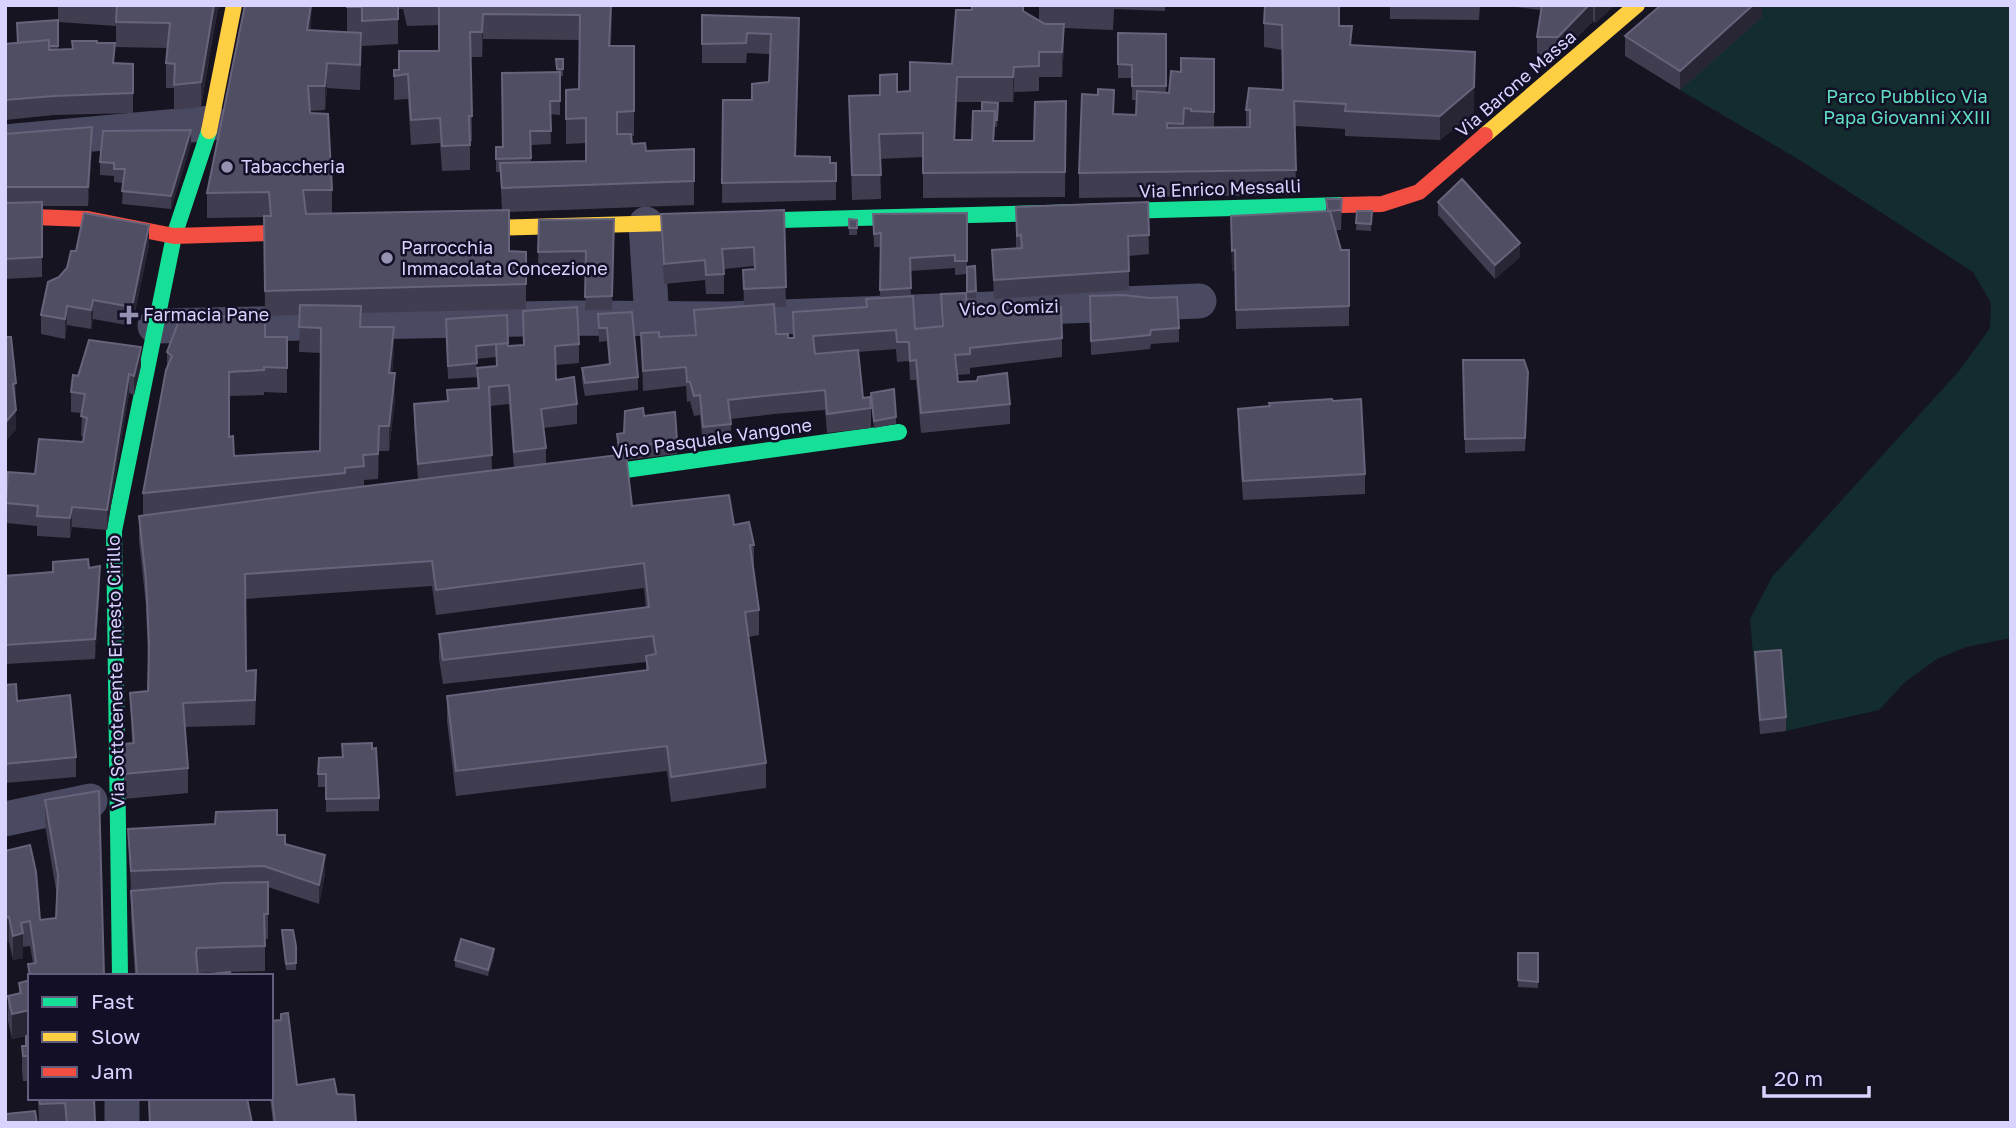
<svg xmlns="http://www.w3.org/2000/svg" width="2016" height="1128" viewBox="0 0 2016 1128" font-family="'Golos Text',sans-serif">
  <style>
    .green { fill: #132c2d }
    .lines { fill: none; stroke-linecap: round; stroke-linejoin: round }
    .street { stroke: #4a4962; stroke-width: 35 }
    .fast { stroke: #16e098; stroke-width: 16 }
    .slow { stroke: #ffcf43; stroke-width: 16 }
    .jam { stroke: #f24e42; stroke-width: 16 }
    .wall { fill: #403d50; fill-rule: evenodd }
    .shaded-wall { fill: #282635 }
    .building { fill: #504e63; stroke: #66637b; stroke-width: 2 }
    .poi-dot { fill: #9591b1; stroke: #130f26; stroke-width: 2.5 }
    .labels { text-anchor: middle; stroke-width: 5; stroke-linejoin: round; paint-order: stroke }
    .street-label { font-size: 18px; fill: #d9d4ff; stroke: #130f26 }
    .park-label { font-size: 18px; fill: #5fe0c0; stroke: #130f26 }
    .poi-label { font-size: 18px; fill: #d9d4ff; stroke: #130f26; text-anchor: start }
  </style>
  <rect width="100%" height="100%" fill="#161421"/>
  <path class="green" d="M 1752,5 L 2011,5 L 2011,638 L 1966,647 L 1937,659 L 1905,682 L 1879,710 L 1786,731 L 1760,734 L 1750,619 L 1772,577 L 1959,371 L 1990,328 L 1991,303 L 1973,272 L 1803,162 L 1680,90 L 1761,17 Z"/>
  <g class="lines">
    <g class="street">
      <path d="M 5,142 L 212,123"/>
      <path d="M 646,224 L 652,319"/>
      <path d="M 155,326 L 571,318 L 727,319 L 1199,301"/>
      <path d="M 5,819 L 90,801"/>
      <path d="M 122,1098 L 122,1123"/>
    </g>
    <g class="fast">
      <path d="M 741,221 L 1343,205"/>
      <path d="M 575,477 L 899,432"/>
      <path d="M 120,976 L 114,531 L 174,236 L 209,131"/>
    </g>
    <g class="slow">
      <path d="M 209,131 L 234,5"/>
      <path d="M 1485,135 L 1637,5"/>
      <path d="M 457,229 L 741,221"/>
    </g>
    <g class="jam">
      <path d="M 1343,205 L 1382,204 L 1419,192 L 1485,135"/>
      <path d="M 5,216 L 88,219 L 174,236 L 270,233"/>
    </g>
  </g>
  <g class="wall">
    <path d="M 58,5 L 219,5 L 213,35 L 201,107 L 174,110 L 174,88 L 166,88 L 166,63 L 168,48 L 116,47 L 116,26 L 58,22 L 58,50 L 72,49 L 97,43 L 115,63 L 133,64 L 133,113 L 54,115 L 5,120 L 5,44 L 18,43 L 58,20 Z"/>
    <path d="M 347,5 L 612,5 L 611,46 L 634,46 L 634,136 L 632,136 L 632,144 L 646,151 L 694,149 L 694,205 L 509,212 L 509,251 L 526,252 L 526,309 L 361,313 L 361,327 L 394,352 L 392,373 L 395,398 L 389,451 L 379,451 L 378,479 L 364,480 L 364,486 L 418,480 L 414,424 L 414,404 L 447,401 L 447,390 L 477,388 L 477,368 L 496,366 L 496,357 L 476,359 L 477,377 L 448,379 L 446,333 L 507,315 L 508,346 L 523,345 L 523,311 L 579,344 L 579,363 L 556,365 L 556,380 L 577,404 L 577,424 L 543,428 L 546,448 L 546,464 L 618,455 L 617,434 L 624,433 L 644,416 L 677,441 L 677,454 L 627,460 L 632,506 L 734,525 L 754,545 L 754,570 L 759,610 L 759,635 L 748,637 L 766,763 L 766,788 L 671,802 L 667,771 L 456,796 L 447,721 L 447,696 L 646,670 L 646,662 L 443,684 L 439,659 L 439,634 L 646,608 L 644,588 L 436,615 L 432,586 L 245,599 L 246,671 L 256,695 L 255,725 L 185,727 L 188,768 L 188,793 L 124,799 L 124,744 L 132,743 L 130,693 L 148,691 L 148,661 L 146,605 L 139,541 L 139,516 L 143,516 L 143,493 L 167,369 L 167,352 L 265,337 L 287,337 L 287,393 L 264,392 L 264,395 L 229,396 L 229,437 L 234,456 L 320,451 L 321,353 L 299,352 L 300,315 L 265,316 L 264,217 L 207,218 L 207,193 L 311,12 L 311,30 L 361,58 L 360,90 L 327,88 L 325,110 L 309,111 L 332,190 L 332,213 L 502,210 L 500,172 L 496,172 L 496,147 L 503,147 L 557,72 L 556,59 L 563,59 L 563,76 L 560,76 L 560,115 L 550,114 L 551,144 L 531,145 L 531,162 L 586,161 L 586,143 L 566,144 L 566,90 L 579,89 L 580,40 L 483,39 L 482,57 L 471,57 L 472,141 L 470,141 L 470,170 L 442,171 L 440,143 L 411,145 L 408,99 L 394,100 L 394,70 L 399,70 L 439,51 L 438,25 L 407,26 L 403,9 L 398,9 L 398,44 L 362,46 L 362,32 L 347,32 ZM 509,404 L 514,468 L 492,470 L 490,406 Z"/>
    <path d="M 1039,5 L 1165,5 L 1165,11 L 1114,9 L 1113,30 L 1064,28 L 1064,49 L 1062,77 L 1039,77 L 1039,91 L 1014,92 L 1013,102 L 957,102 L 955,140 L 972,140 L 982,111 L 998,103 L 997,127 L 995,127 L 994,141 L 1034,141 L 1066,101 L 1065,197 L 923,198 L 923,157 L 880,159 L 881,199 L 852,200 L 849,96 L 880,95 L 910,91 L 952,64 L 1023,11 L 1039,21 Z"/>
    <path d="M 1390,5 L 1480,5 L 1479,20 L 1390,19 Z"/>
    <path d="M 1509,5 L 1615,5 L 1595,23 L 1593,21 L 1558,57 L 1537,57 L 1537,37 L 1541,10 L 1509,6 Z"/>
    <path d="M 1762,5 L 1762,17 L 1680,90 L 1625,56 L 1625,36 Z"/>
    <path d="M 702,15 L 799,18 L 796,156 L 830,163 L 836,163 L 836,200 L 722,203 L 723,100 L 752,100 L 769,82 L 770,54 L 747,53 L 746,63 L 702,63 Z"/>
    <path d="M 1264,23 L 1340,26 L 1352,45 L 1474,112 L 1440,140 L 1345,136 L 1345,129 L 1295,126 L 1296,195 L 1079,198 L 1079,173 L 1114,114 L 1136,115 L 1136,100 L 1132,100 L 1132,78 L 1118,78 L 1118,33 L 1166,34 L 1166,93 L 1169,93 L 1181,72 L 1214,59 L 1214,127 L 1246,127 L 1246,110 L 1283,90 L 1282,50 L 1264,47 Z"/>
    <path d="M 5,134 L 92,147 L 88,206 L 42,206 L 42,277 L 5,279 Z"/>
    <path d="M 191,144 L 171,209 L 122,204 L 123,183 L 114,182 L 114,176 L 100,175 L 100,162 Z"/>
    <path d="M 1326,199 L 1342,199 L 1341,230 L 1336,230 L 1341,250 L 1349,250 L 1349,326 L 1236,329 L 1235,270 L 1232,271 L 1231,216 L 1326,212 Z"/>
    <path d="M 1148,202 L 1149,254 L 1129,256 L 1129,290 L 994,299 L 992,250 L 1016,249 L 1016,207 Z"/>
    <path d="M 1438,202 L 1520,257 L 1495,279 L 1438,215 Z"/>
    <path d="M 784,210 L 786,307 L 775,307 L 776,334 L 788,338 L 794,338 L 866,307 L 866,299 L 880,298 L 880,247 L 874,247 L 873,214 L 967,213 L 967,267 L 975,266 L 976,298 L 967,298 L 967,274 L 955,275 L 955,268 L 910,271 L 911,297 L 915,329 L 941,327 L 941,294 L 967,316 L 1062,338 L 1062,357 L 970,368 L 970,374 L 957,375 L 958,382 L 1010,404 L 1010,424 L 921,433 L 916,380 L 910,380 L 909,361 L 897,362 L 896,349 L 858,352 L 863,398 L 871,408 L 871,428 L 827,433 L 825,410 L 774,414 L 731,419 L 731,444 L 703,447 L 700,415 L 694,416 L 690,401 L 687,402 L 686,386 L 643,391 L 641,333 L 659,337 L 694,335 L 694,310 L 744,306 L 743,270 L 754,269 L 754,266 L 724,269 L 724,294 L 706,294 L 705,280 L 664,284 L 661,234 L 661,214 Z"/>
    <path d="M 1357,211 L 1372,211 L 1371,231 L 1356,230 Z"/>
    <path d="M 614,219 L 612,310 L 585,310 L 586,265 L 538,265 L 539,220 Z"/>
    <path d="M 849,219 L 857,220 L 857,235 L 849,235 Z"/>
    <path d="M 149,245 L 132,326 L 93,319 L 91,329 L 67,325 L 65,339 L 41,334 L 41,315 L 59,277 L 67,268 L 76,251 Z"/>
    <path d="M 1090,296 L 1179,328 L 1179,342 L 1151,344 L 1150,349 L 1091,355 Z"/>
    <path d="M 598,314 L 638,377 L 638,390 L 585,396 L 582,381 L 582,368 L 609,364 L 607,341 L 599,342 Z"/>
    <path d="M 1463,360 L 1528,385 L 1525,451 L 1465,453 Z"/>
    <path d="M 141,366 L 134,395 L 129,393 L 107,530 L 72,527 L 70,538 L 37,536 L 37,526 L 6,523 L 6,503 L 35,474 L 83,442 L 84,437 L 81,436 L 82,413 L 71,412 L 71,392 L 78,376 Z"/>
    <path d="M 871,400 L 896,417 L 896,424 L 874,428 Z"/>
    <path d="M 1269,403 L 1365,474 L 1365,494 L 1243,500 L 1238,429 L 1238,409 L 1269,406 Z"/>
    <path d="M 89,568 L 100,586 L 95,659 L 5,664 L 5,576 Z"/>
    <path d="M 1755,652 L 1786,717 L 1786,731 L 1760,734 Z"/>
    <path d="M 5,685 L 17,701 L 76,757 L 76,777 L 5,783 Z"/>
    <path d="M 342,744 L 372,749 L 379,798 L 379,811 L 326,812 L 326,787 L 318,787 L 318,774 L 342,757 Z"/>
    <path d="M 45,800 L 104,976 L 30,976 L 30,1035 L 12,1039 L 8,1021 L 8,996 L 19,993 L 19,983 L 28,980 L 28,964 L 33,963 L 30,946 L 23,947 L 23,958 L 13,960 L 9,942 L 5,851 L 40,920 L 56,918 L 57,896 L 45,825 Z"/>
    <path d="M 128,829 L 277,835 L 285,844 L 325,874 L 319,904 L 268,887 L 268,939 L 265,939 L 265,971 L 230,972 L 231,976 L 135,976 L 131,916 L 131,891 L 139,891 L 131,891 ZM 222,972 L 198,975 L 198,973 Z"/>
    <path d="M 282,930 L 296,946 L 296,970 L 286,970 Z"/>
    <path d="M 1538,953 L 1538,988 L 1518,987 L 1518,980 Z"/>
    <path d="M 494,956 L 488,976 L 455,967 L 455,960 Z"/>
    <path d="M 271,1021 L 297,1085 L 337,1094 L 356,1123 L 273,1123 L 270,1098 L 271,1098 Z"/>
    <path d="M 26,1036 L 30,1036 L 30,1081 L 23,1081 L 22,1071 L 22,1046 L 26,1046 Z"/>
    <path d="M 38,1098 L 94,1098 L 95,1123 L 39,1123 Z"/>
    <path d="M 148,1098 L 247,1098 L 252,1123 L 149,1123 Z"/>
  </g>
  <g class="shaded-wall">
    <path d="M 214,5 L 219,5 L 213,35 L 201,107 L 201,82 Z"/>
    <path d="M 309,5 L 312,5 L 311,27 L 307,55 Z"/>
    <path d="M 611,5 L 612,5 L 609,71 L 609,46 Z"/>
    <path d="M 1589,5 L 1593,5 L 1593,21 L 1558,57 L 1558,37 Z"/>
    <path d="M 1595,5 L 1615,5 L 1595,23 Z"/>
    <path d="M 1753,5 L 1762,5 L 1762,17 L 1680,90 L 1680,71 Z"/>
    <path d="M 483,14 L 483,39 L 482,57 L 482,32 Z"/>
    <path d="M 1064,24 L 1064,49 L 1062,77 L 1062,52 Z"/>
    <path d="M 1475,52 L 1474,112 L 1440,140 L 1440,116 Z"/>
    <path d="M 327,63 L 327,88 L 325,110 L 325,86 Z"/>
    <path d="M 1014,67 L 1014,92 L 1013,102 L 1013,77 Z"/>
    <path d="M 957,77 L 957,102 L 954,165 L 954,140 Z"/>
    <path d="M 92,127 L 92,147 L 88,206 L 88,187 Z"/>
    <path d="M 191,130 L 191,144 L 171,209 L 171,196 Z"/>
    <path d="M 149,225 L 149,245 L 132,326 L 132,307 Z"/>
    <path d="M 1520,243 L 1520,257 L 1495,279 L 1495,265 Z"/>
    <path d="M 1235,250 L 1235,270 L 1232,271 L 1232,251 Z"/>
    <path d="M 93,300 L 93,319 L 91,329 L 91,310 Z"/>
    <path d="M 67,306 L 67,325 L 65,339 L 65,319 Z"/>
    <path d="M 394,327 L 394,352 L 389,398 L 389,373 Z"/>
    <path d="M 141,347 L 141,366 L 134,395 L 134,376 Z"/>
    <path d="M 395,373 L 395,398 L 389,451 L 389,426 Z"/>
    <path d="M 129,374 L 129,393 L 107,530 L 107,510 Z"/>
    <path d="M 16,383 L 16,403 L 13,404 L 13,384 Z"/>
    <path d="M 16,410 L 16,430 L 5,442 L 5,423 Z"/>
    <path d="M 379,426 L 379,451 L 378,479 L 378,454 Z"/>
    <path d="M 72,507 L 72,527 L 70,538 L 70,518 Z"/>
    <path d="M 100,566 L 100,586 L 95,659 L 95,639 Z"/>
    <path d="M 325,855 L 325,874 L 319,904 L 319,885 Z"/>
    <path d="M 9,917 L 9,942 L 5,943 L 5,918 Z"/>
    <path d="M 23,933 L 23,958 L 13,960 L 13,936 Z"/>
    <path d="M 494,949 L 494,956 L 488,976 L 488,970 Z"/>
    <path d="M 30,1010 L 30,1035 L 12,1039 L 12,1014 Z"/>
  </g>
  <g class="building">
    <path d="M 117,5 L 214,5 L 201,82 L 174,85 L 175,64 L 166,63 L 170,23 L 116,22 Z"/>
    <path d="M 245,5 L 311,5 L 307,30 L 361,33 L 360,65 L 327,63 L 325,86 L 308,86 L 310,113 L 328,114 L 332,190 L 303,190 L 306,214 L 509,210 L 509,251 L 526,252 L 526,284 L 265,291 L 264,216 L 271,216 L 269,192 L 207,193 Z"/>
    <path d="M 347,5 L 398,5 L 398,19 L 362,21 L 362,7 L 347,7 Z"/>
    <path d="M 439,5 L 611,5 L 609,46 L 634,46 L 634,111 L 617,112 L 617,134 L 631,134 L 632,144 L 645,143 L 646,151 L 694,149 L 694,181 L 502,188 L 500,163 L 586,161 L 586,118 L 566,119 L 566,90 L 579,89 L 580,15 L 483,14 L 482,32 L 470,32 L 472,116 L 469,116 L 470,145 L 442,146 L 440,118 L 411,120 L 408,74 L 394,76 L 394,70 L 399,70 L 399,51 L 439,51 Z"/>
    <path d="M 972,5 L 1023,5 L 1023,11 L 1045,24 L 1064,24 L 1062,52 L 1039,52 L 1039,66 L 1014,67 L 1013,77 L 957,77 L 954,140 L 972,140 L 973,111 L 995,111 L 993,141 L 1034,141 L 1035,102 L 1066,101 L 1065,172 L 923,173 L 923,133 L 879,134 L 881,175 L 852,175 L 849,96 L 880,95 L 880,75 L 897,74 L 897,92 L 910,91 L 910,62 L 952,64 L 956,10 L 972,10 Z"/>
    <path d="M 1265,5 L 1339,5 L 1339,26 L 1352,26 L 1350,45 L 1475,52 L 1474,87 L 1440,116 L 1345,111 L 1346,104 L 1294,101 L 1296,170 L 1079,173 L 1082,94 L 1098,95 L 1098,89 L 1114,90 L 1113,114 L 1136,115 L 1137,91 L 1169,93 L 1171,71 L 1181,72 L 1181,58 L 1214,59 L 1214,112 L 1191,111 L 1191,109 L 1184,108 L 1183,124 L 1167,123 L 1167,128 L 1250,127 L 1250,110 L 1246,110 L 1249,88 L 1283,90 L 1282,25 L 1264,23 Z"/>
    <path d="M 1542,5 L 1589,5 L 1558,37 L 1537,37 Z"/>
    <path d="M 1661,5 L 1753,5 L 1680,71 L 1625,36 Z"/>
    <path d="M 702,15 L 799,18 L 795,156 L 830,157 L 830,163 L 836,163 L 836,181 L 722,183 L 723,100 L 752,100 L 752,84 L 769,82 L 771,34 L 747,33 L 746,43 L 702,44 Z"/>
    <path d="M 58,20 L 58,46 L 49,46 L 49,40 L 18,43 L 17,23 Z"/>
    <path d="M 1118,33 L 1166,34 L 1166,86 L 1132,86 L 1132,65 L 1118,64 Z"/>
    <path d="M 49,40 L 49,50 L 73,49 L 72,41 L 97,41 L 97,43 L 115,43 L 113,63 L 133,64 L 133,93 L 54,96 L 5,100 L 5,44 Z"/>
    <path d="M 556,59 L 563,59 L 563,69 L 557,69 Z"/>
    <path d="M 560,72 L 560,101 L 550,101 L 551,131 L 530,131 L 531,158 L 496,159 L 496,147 L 503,147 L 502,73 Z"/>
    <path d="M 982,102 L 998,103 L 997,120 L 995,120 L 995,111 L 982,111 Z"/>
    <path d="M 92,127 L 88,187 L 5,187 L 5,134 Z"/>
    <path d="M 191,130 L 171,196 L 122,191 L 125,169 L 114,169 L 114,163 L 100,162 L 103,131 Z"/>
    <path d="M 1462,179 L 1520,243 L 1495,265 L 1438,202 Z"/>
    <path d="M 1326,199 L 1342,199 L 1341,210 L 1328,211 Z"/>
    <path d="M 42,202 L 42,257 L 5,259 L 5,203 Z"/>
    <path d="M 1148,202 L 1149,235 L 1128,236 L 1129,271 L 994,280 L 992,250 L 1022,248 L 1021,235 L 1017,236 L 1016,207 Z"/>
    <path d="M 784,210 L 786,287 L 744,289 L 743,270 L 755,269 L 754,247 L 722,249 L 724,274 L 706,275 L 705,260 L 664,264 L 661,214 Z"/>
    <path d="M 1330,211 L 1341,250 L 1349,250 L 1349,306 L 1236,310 L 1235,250 L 1232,251 L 1231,216 Z"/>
    <path d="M 1357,211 L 1372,211 L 1371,224 L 1356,223 Z"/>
    <path d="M 84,213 L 149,225 L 132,307 L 93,300 L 91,310 L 67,306 L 65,319 L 41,315 L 48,282 L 59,277 L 67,268 L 71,251 L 76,251 Z"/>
    <path d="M 967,213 L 967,261 L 955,261 L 955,255 L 910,258 L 911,288 L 880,290 L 881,233 L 874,234 L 873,214 Z"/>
    <path d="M 614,219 L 612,296 L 585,297 L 586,251 L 538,252 L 539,220 Z"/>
    <path d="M 849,219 L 857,220 L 857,228 L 849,228 Z"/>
    <path d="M 975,266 L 976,291 L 967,292 L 967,267 Z"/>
    <path d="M 966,293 L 967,316 L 1061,307 L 1062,338 L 970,348 L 970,354 L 955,355 L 958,382 L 977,381 L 978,377 L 1007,373 L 1010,404 L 921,413 L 916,360 L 910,361 L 909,342 L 897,342 L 896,330 L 813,336 L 815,354 L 858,350 L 863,398 L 870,397 L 871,408 L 827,414 L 825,390 L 774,395 L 728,400 L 731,424 L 703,427 L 700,395 L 694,396 L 690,382 L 687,382 L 686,367 L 643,371 L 641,333 L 659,332 L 659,337 L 696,335 L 694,310 L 774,304 L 776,334 L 788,334 L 788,338 L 794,338 L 793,312 L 867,307 L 866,299 L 913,296 L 915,329 L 943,326 L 941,294 Z"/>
    <path d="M 1123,295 L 1150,298 L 1177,297 L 1179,328 L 1151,330 L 1150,335 L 1091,341 L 1090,296 Z"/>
    <path d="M 300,305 L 361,306 L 360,327 L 394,327 L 389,373 L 395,373 L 389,426 L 379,426 L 378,454 L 363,455 L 364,466 L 345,468 L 345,473 L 143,493 L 166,370 L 172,356 L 167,352 L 180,318 L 182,317 L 265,316 L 265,337 L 287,337 L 287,368 L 264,367 L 264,370 L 229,372 L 229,437 L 233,436 L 234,456 L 320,451 L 321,328 L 299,327 Z"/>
    <path d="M 577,307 L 579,344 L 555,346 L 556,380 L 574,377 L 577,404 L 541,409 L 546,448 L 514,452 L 509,385 L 489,387 L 492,455 L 418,464 L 414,404 L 448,401 L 447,390 L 479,388 L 477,368 L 497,366 L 496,344 L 507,343 L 508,346 L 524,345 L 523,311 Z"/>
    <path d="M 632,312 L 638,377 L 585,383 L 582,368 L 610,364 L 607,328 L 599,328 L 598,314 Z"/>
    <path d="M 507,315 L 508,343 L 476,346 L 477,363 L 448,366 L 446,319 Z"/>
    <path d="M 5,337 L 11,337 L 16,383 L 13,384 L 16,410 L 5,423 Z"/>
    <path d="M 89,340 L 141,347 L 134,376 L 129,374 L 107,510 L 72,507 L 70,518 L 37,516 L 38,506 L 6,503 L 8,472 L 35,474 L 39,439 L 83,442 L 87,418 L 81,416 L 85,394 L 71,392 L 73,375 L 78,376 Z"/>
    <path d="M 1463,360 L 1524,360 L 1528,372 L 1525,438 L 1465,439 Z"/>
    <path d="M 894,389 L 896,417 L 874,421 L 871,393 Z"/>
    <path d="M 1332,399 L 1333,401 L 1361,399 L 1365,474 L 1243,481 L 1238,409 L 1270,406 L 1269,403 Z"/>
    <path d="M 643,408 L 644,416 L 675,412 L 677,441 L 619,448 L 617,434 L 624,433 L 625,411 Z"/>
    <path d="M 626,454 L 632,506 L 729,495 L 734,525 L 749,522 L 754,545 L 750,545 L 759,610 L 745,612 L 766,763 L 671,777 L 667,746 L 456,771 L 447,696 L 648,670 L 646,656 L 656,654 L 653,636 L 443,660 L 439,634 L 649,607 L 644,563 L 436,590 L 432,561 L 245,574 L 246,671 L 256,670 L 255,700 L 183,703 L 188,768 L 124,774 L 124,744 L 134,743 L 130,693 L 148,691 L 149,644 L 146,580 L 139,516 L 319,492 Z"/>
    <path d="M 88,559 L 89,568 L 100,566 L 95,639 L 5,645 L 5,576 L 53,572 L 53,562 Z"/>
    <path d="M 1781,650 L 1786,717 L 1760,720 L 1755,652 Z"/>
    <path d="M 16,684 L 17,701 L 70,695 L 76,757 L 5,764 L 5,685 Z"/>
    <path d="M 372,743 L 372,749 L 376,748 L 379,798 L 326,799 L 326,774 L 318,774 L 319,758 L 343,757 L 342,744 Z"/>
    <path d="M 99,791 L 104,976 L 30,976 L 28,964 L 36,963 L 30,921 L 21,923 L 23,933 L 13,936 L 9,917 L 5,918 L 5,851 L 30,845 L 36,872 L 40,920 L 56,918 L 58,875 L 45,800 Z"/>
    <path d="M 277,810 L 277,835 L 285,835 L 285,844 L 325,855 L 319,885 L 264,866 L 131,871 L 128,829 L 215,824 L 216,812 Z"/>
    <path d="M 268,882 L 268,914 L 264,914 L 265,946 L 197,948 L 196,953 L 198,975 L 230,972 L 231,976 L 137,976 L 131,891 L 222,883 Z"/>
    <path d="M 282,930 L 293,930 L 296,946 L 296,963 L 286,964 Z"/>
    <path d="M 461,939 L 494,949 L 488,970 L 455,960 Z"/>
    <path d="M 1518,953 L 1538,953 L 1538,982 L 1518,980 Z"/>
    <path d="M 30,980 L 30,1010 L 12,1014 L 8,996 L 21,993 L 19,983 Z"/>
    <path d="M 288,1013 L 297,1085 L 334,1079 L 337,1094 L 354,1095 L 356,1123 L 275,1123 L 271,1090 L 271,1021 L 281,1020 L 281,1014 Z"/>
    <path d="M 26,1036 L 30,1036 L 30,1056 L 23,1056 L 22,1046 L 26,1046 Z"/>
    <path d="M 39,1098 L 94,1098 L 95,1123 L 67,1123 L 65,1103 L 40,1104 Z"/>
    <path d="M 149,1098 L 247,1098 L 252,1123 L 150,1123 Z"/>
    <path d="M 35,1111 L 37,1123 L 5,1123 L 5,1112 L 6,1114 Z"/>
  </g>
  <g class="poi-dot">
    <circle cx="227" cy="167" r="7"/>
    <circle cx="387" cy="258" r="7"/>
    <path d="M125.5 304.5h7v7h7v7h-7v7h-7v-7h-7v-7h7z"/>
  </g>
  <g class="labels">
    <g class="street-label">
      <text transform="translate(1516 84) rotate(-41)" y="6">Via Barone Massa</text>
      <text transform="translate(1220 189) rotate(-2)" y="6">Via Enrico Messalli</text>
      <text transform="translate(1009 308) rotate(-2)" y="6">Vico Comizi</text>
      <text transform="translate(712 439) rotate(-8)" y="6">Vico Pasquale Vangone</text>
      <text transform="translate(116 672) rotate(-91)" y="6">Via Sottotenente Ernesto Cirillo</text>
    </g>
    <g class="park-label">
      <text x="1907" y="103">Parco Pubblico Via<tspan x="1907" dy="21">Papa Giovanni XXIII</tspan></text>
    </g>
    <g class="poi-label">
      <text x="241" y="173">Tabaccheria</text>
      <text x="401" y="254">Parrocchia<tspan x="401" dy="21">Immacolata Concezione</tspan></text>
      <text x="143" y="321">Farmacia Pane</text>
    </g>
  </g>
  <rect width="2016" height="1128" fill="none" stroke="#d9d4ff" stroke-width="14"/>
  <rect x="28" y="974" width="245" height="126" fill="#130f26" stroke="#625e7d" stroke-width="2"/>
  <rect x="42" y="997" width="35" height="10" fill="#16e098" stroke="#625e7d" stroke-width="2"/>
  <text x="91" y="1009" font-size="21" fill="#d9d4ff">Fast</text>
  <rect x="42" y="1032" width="35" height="10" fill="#ffcf43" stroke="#625e7d" stroke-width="2"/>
  <text x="91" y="1044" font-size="21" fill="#d9d4ff">Slow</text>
  <rect x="42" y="1067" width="35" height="10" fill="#f24e42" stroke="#625e7d" stroke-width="2"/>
  <text x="91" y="1079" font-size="21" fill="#d9d4ff">Jam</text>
  <path d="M1764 1086v10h105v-10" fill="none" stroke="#d9d4ff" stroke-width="3.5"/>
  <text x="1774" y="1086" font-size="21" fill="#d9d4ff" stroke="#130f26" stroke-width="5" paint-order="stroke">20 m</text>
</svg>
